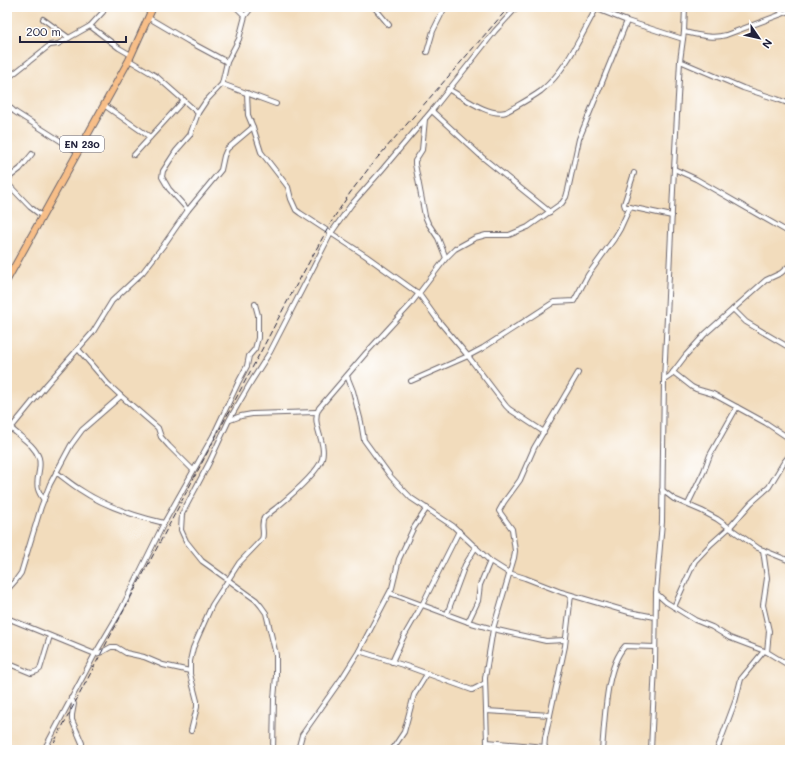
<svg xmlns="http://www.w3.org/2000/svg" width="797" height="757" viewBox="0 0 797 757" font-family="Mali,sans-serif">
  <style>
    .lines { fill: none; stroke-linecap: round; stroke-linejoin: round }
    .street-casing { stroke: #6b6368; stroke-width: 6 }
    .primary-casing { stroke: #6b6368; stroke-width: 8 }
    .street { stroke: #fff; stroke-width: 4 }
    .primary { stroke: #f7be88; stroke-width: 6 }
    .rail { stroke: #22223b; stroke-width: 1; stroke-dasharray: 6 3; stroke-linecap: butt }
    .labels { text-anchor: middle; stroke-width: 3; stroke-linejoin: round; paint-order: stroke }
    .shield { fill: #fff; stroke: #646476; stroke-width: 1 }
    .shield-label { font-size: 10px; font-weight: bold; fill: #22223b }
  </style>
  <rect width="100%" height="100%" fill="#fff"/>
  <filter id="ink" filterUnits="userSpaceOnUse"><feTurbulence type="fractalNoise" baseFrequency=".025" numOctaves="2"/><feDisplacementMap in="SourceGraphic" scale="8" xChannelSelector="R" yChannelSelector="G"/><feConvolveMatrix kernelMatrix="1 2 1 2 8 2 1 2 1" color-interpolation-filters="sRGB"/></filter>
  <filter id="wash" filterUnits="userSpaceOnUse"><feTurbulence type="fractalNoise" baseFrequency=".012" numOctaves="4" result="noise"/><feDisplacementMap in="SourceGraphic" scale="16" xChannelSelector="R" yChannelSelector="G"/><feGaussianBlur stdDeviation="0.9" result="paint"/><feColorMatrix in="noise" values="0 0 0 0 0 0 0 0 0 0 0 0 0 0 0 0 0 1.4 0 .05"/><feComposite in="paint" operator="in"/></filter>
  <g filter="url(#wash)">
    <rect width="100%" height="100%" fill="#f2dcbc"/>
  </g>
  <g filter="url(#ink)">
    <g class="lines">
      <defs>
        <g id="street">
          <path d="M 236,7 L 245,16"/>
          <path d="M 374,7 L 389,25"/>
          <path d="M 592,7 L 627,21 L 683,39"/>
          <path d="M 776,7 L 783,13"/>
          <path d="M 149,18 L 188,41 L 227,62"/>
          <path d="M 43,19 L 69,38"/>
          <path d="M 90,26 L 103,12 L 104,9 L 104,7"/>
          <path d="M 684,32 C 699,35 712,39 726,35 L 790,11"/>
          <path d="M 427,52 L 433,31 L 445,7"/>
          <path d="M 129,60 L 156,76 L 198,113"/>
          <path d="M 680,61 L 743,88 L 777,99 L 790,104"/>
          <path d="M 7,79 L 50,45 L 58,44 L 90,26 L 119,48 L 131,55"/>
          <path d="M 222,84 L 276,104"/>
          <path d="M 448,89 C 463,97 489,117 506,112 C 518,105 530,99 541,91 C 567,70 580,37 596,9"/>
          <path d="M 247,93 L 248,115 L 253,127 L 261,152 L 285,183 L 288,187 L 291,199 L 296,210 L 300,213 L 366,256 L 419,294 L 437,319 L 468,356 L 506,406 L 509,409 L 544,432"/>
          <path d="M 7,105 L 15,112 L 78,152"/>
          <path d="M 104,105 L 150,137"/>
          <path d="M 432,111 L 482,157 L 550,212"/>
          <path d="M 425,119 L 422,150 L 415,161 L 415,164 L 425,216 L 428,223 L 438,238 L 446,258"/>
          <path d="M 134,155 L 184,100"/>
          <path d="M 674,169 L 696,179 L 790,233"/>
          <path d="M 7,179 L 20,169 L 32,154"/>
          <path d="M 7,183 L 30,207 L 42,216"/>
          <path d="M 630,207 L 672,216"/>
          <path d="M 188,210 L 169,189 L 162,177 L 163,171 L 176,151 L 190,135 L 198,113 L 206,101 L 222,84 L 227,62 L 239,39 L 245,16 L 252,7"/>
          <path d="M 733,309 L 746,322 L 790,348"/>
          <path d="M 78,349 L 108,384 L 121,396 L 158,428 L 161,437 L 169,446 L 193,470"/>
          <path d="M 673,372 L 692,387 L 696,389 L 713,394 L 766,423 L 790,439"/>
          <path d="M 347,376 L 353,391 L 361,422 L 364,440 L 391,477 L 411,498 L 453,526 L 490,561 L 509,573 L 525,578 L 561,592 L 629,612 L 655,617"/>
          <path d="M 664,380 L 670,376 L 686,355 L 705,334 L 766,280 L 781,273 L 790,265"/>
          <path d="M 411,381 L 468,356 L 483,348 L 554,302 L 574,301 L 588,275 L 614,239 L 620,229 L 630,207 L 625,207 L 624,204 L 634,173"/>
          <path d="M 230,420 L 241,416 L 252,414 L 317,412"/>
          <path d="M 7,424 C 17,436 34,443 39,458 C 42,469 35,479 38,489 C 39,493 41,496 44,500"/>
          <path d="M 7,433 L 47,384 L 93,332 L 112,301 L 143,272 L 163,246 L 188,210 L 221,170 L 224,156 L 227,149 L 253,127"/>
          <path d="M 56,472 C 64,478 71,484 79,489 C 104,506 134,516 164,523"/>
          <path d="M 662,490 L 674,499 L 702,511 L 717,519 L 758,548 L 790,561"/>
          <path d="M 688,504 L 704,471 L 710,455 L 737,407"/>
          <path d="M 763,550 L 767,578 L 763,605 L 769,631 L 767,652"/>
          <path d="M 7,590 L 16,580 L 21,573 L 41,507 L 50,484 L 71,445 L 82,430 L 121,396"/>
          <path d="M 390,593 L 468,622 L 493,629 L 546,641 L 565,640"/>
          <path d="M 656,593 L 666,602 L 695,620 L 712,627 L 730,638 L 767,652 L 790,666"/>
          <path d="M 674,607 L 683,587 L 695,561 L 711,544 L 730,527 L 751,503 L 769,487 L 784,462 L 790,455"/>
          <path d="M 447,614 L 465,565 L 476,547"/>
          <path d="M 7,618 L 95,654 L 102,652 L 111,647 L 116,647 L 126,653 L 144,657 L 163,665 L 190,671"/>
          <path d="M 468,622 L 478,601 L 480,585 L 490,561"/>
          <path d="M 359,651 L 409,667 L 472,690 L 478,687 L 485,683"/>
          <path d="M 392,662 L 403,638 L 422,605 L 459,531"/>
          <path d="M 7,663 L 31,673 C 35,672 37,672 40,669 L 50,636"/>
          <path d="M 71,698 L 74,704 L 72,715 L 72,720 L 82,743 L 82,750"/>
          <path d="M 486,711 L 550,715"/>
          <path d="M 191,731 L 197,707 L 197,701 L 190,674 L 190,661 L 193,648 L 204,623 L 212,605 L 239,563 L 262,539 C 265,533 260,524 264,518 C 267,515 272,511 276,508 C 288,498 318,473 322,459 C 327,441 310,424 319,408 L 366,353 L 410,305 L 446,258 L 455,249 L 475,238 L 486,235 L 509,235 L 528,227 L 562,203 L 566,197 L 568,190 L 579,139 L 627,21"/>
          <path d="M 487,742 L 545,747"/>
          <path d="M 44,750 L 95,654 L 121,610 L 164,523 L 213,436 L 239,381 L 247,366 L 249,356 L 255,349 L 258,338 L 258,315 L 255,304"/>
          <path d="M 273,750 L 274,699 L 276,676 L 276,655 L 266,613 L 261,606 L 256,600 L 202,561 L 186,541 L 181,530 L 182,514 L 209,463 L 229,420 L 251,382 L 270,352 L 331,233 L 351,205 L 381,171 L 435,107 L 495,31 L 517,7"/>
          <path d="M 298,750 L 302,735 L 342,678 L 359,651 L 392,588 L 399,559 L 413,529 L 427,508"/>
          <path d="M 392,750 L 404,732 L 414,695 L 427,674"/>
          <path d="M 486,750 L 487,742 L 485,678 L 493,629 L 514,558 L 515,551 L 512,529 L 499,511 L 504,502 L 520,480 L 534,448 L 578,373"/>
          <path d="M 544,750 L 545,738 L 565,646 L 571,595"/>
          <path d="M 602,750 C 605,721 605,668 625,646 L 655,647"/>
          <path d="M 651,750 L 652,728 L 655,665 L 656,593 L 662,522 L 664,380 L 674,169 L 680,61 L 683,39 L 684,32 L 685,7"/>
          <path d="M 717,750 L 735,702 L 741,679 L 764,651"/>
        </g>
        <path id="primary" d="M 7,280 L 129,60 L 153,7"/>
      </defs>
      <use href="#street" class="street-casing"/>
      <use href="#primary" class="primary-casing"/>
      <use href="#street" class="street"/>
      <use href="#primary" class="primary"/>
      <path class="rail" d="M 50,750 L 287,302 L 333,219 L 350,193 L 372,164 L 509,7"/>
    </g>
  </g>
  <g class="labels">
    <rect class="shield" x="60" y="136" width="44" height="16" rx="3"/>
    <g class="shield-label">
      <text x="82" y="148">EN 230</text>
    </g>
  </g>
  <rect width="797" height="757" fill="none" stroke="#fff" stroke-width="24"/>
  <g transform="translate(759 38) rotate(124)" stroke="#ffffff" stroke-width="3" paint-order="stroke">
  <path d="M0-3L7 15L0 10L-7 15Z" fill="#22223b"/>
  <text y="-6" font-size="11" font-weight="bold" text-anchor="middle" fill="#22223b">N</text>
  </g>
  <path d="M20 36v6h106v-6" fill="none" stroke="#22223b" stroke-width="2"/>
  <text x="26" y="36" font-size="12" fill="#22223b" stroke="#ffffff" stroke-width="3" paint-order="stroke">200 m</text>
</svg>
